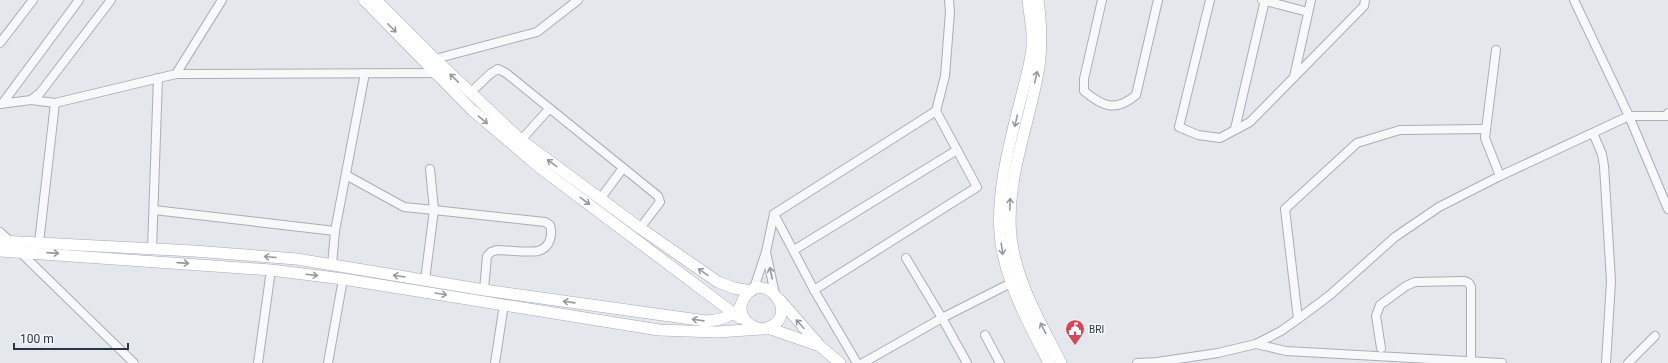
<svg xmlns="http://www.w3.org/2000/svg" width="1668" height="363" viewBox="0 0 1668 363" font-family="Roboto,sans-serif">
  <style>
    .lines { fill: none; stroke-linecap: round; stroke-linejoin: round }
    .minor-casing { stroke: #a9aeb7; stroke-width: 10 }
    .major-casing { stroke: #a3abb8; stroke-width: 12 }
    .minor { stroke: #f7f8fa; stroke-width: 8 }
    .major { stroke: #fff; stroke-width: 11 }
    .oneway { stroke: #959aa2 }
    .oneway2 { stroke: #9196a0 }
    .labels { text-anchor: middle; stroke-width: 3.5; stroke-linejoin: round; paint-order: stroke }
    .poi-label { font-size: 10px; fill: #2b3445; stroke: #f4f6f9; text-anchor: start }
  </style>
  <rect width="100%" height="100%" fill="#e4e7ec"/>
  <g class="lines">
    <defs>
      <g id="minor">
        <path d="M 1102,0 L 1084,79 L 1084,91 C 1103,107 1116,112 1136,95 L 1158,0"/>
        <path d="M 1210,0 L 1179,127 L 1198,135 L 1220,138 L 1250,122 L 1364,6 L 1365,0"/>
        <path d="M 1262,0 L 1308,12"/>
        <path d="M 1574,0 L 1629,116 L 1668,209"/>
        <path d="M 0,43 L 33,0"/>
        <path d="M 1496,50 L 1485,138 L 1500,176"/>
        <path d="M 435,59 L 537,32 L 578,0"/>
        <path d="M 176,74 L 222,0"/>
        <path d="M 1294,77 L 1311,0"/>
        <path d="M 470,93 L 490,74 L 498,69 L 506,73 L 658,196 L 660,202 L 640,228"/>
        <path d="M 31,100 L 55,103 L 176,74 L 436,73"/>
        <path d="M 0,104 L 31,100 L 40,93 L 111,0"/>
        <path d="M 2,104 L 79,0"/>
        <path d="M 1235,129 L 1265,0"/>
        <path d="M 1593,133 L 1602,154 L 1604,166 L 1611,281 L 1606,363"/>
        <path d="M 521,140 L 549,109"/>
        <path d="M 346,175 L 404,207 L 434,210 L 430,169"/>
        <path d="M 600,199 L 623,168"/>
        <path d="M 154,210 L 335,231"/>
        <path d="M 774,214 L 814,290 L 857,363"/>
        <path d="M 0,232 L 12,243"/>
        <path d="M 39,243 L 55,103"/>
        <path d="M 152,249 L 158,78"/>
        <path d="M 794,250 L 957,150"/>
        <path d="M 20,252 L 134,363"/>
        <path d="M 766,252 L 775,294"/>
        <path d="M 906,258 L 942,318 L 967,363"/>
        <path d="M 332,265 L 335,231 L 365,73"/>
        <path d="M 425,280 L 434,210 L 545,222 L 550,225 C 553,235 550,248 538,251 C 529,253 507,250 497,250 L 491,252 L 487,256 L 484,290"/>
        <path d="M 814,290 L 977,187 L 936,111"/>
        <path d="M 753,291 L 766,252 L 774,214 L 936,111 L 945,76 L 950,12 L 949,0"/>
        <path d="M 1298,319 L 1285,209 L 1357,143 L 1400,130 L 1486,129"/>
        <path d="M 985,335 L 1000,363"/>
        <path d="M 1256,344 L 1286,351 L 1502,363"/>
        <path d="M 1381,348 L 1376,316 L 1380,305 L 1406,286 L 1415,282 L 1465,281 L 1469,283 L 1471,287 L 1471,361"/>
        <path d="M 258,363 L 271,270"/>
        <path d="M 328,363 L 343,279"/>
        <path d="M 495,363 L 504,304"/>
        <path d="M 863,363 L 942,318 L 1011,283"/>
        <path d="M 1137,363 L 1157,362 L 1218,353 L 1256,344 L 1281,331 L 1298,319 L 1330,295 L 1395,237 L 1439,207 L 1500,176 L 1629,116 L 1667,116 L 1668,113"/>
        <path d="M 1628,363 L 1655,336"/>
      </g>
      <g id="major">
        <path d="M 364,0 L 472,110 L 539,167 L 740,318"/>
        <path d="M 376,0 L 435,59 L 521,140 L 640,228 L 718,282 L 734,288 L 751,291"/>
        <path d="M 1028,0 L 1032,32 L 1032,49 L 1029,66 C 1016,122 990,197 1003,254 C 1011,292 1031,328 1049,363"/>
        <path d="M 1038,0 C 1041,22 1042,45 1039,67 C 1030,123 1005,179 1011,237 C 1016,282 1041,323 1061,363"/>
        <path d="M 0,241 L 194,251 L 297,259 L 484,290 L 706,321 C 720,320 732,317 741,306"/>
        <path d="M 0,251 L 271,270 L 343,279 L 659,330 L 717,332 L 762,329 C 807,320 763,265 744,298 C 735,313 747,327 762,329"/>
        <path d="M 780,300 L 821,347 L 840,363"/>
        <path d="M 768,328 L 817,345"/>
      </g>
    </defs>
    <use href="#minor" class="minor-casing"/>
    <use href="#major" class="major-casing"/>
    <use href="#minor" class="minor"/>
    <use href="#major" class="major"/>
  </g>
  <defs><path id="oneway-shaft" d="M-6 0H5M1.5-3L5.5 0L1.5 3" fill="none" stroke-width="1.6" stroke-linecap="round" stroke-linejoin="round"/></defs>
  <g class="oneway">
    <use href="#oneway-shaft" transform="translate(392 28) rotate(45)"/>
    <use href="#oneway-shaft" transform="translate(1036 77) rotate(-77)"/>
    <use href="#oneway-shaft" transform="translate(454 78) rotate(-136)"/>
    <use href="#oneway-shaft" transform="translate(483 120) rotate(40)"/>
    <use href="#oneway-shaft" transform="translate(1016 121) rotate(103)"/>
    <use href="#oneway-shaft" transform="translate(552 163) rotate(-143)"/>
    <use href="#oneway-shaft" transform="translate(585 201) rotate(37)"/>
    <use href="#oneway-shaft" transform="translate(1010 204) rotate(-88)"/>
    <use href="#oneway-shaft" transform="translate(1002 249) rotate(82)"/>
    <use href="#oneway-shaft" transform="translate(53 253) rotate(4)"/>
    <use href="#oneway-shaft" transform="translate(270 257) rotate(-175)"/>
    <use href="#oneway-shaft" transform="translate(183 263) rotate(4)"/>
    <use href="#oneway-shaft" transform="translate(703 272) rotate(-145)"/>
    <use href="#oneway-shaft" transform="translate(312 275) rotate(7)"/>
    <use href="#oneway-shaft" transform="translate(399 276) rotate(-171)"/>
    <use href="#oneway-shaft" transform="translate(441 294) rotate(9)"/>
    <use href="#oneway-shaft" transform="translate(569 302) rotate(-172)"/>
    <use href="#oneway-shaft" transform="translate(698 320) rotate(-172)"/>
    <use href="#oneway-shaft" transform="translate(800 324) rotate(-132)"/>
    <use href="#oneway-shaft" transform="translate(1043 328) rotate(-117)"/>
  </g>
  <use class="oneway2" href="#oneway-shaft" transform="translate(771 273) rotate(-102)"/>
  <defs>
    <symbol id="civic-pin" viewBox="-11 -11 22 30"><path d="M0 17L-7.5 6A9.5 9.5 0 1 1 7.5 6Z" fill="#d1495b" stroke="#f4f6f9"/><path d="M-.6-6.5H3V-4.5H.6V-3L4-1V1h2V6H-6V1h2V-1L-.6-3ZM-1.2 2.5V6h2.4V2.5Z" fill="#fff"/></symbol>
  </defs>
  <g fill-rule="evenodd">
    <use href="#civic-pin" x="1064" y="318" width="22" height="30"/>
  </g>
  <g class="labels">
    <g class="poi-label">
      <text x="1089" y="333">BRI</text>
    </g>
  </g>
  <path d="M14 343v6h114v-6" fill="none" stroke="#2b3445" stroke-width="2"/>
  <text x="20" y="343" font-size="12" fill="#2b3445" stroke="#f4f6f9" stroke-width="3" paint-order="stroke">100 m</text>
</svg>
